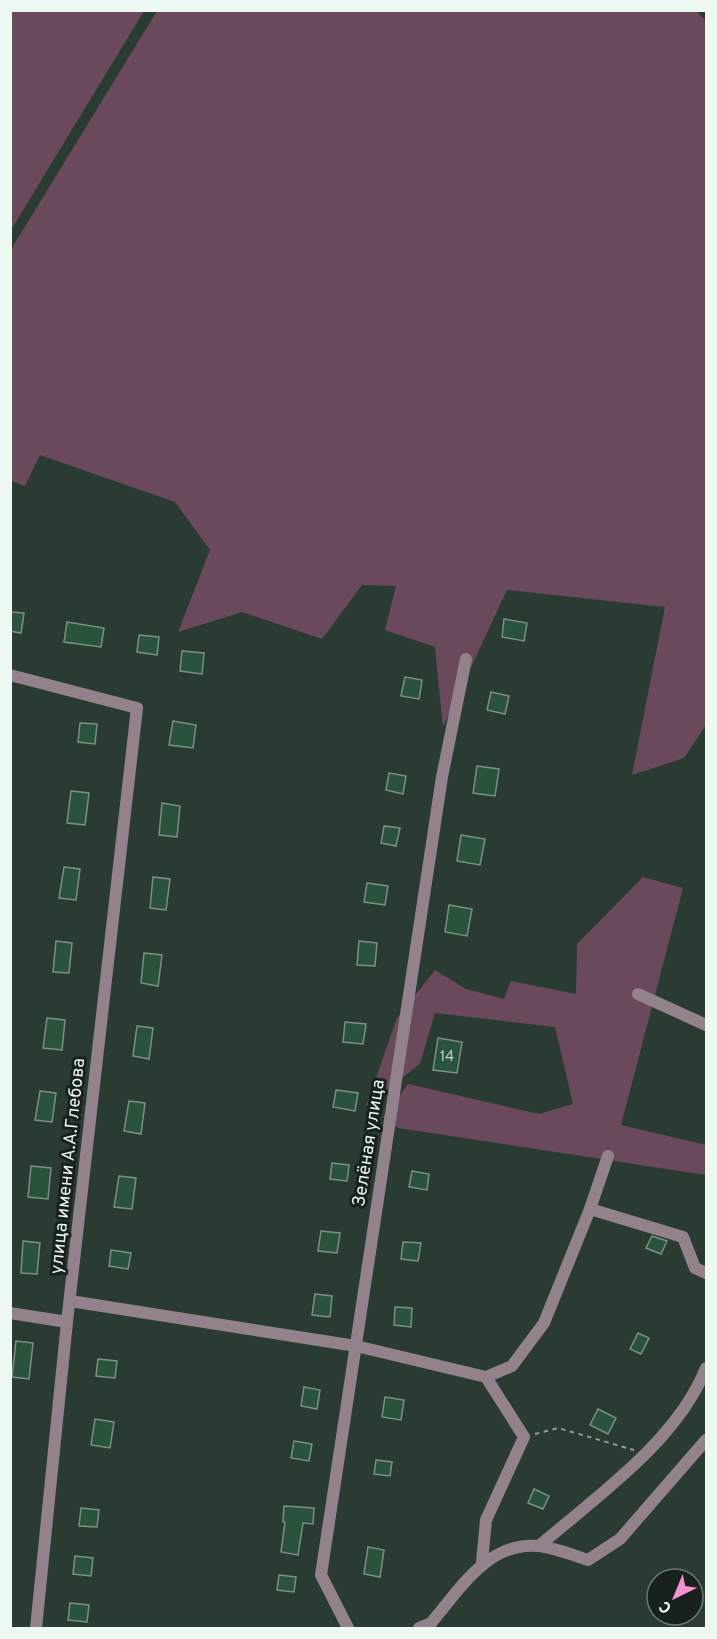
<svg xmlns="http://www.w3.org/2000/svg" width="717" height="1639" viewBox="0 0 717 1639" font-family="Overpass,sans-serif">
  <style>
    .green { fill: #6a495d }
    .building { fill: #2a533d; stroke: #7a9083; stroke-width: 1.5 }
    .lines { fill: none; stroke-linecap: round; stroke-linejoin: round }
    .path { stroke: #91a097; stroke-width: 2; stroke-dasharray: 4.5 4.5; stroke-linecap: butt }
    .minor { stroke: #93818c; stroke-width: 12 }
    .labels { text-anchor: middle; stroke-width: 6; stroke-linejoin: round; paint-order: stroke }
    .number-label { font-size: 15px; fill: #bccfc4 }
    .street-label { font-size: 18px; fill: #edf8f1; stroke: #19211c }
  </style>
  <rect width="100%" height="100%" fill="#2a3c32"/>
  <g class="green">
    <path d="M 11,10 L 144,11 L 11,230 L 10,11 Z"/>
    <path d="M 157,11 L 696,11 L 706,21 L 706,725 L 684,758 L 632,775 L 665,607 L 507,590 L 443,727 L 435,647 L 385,630 L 396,586 L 362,585 L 322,639 L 242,612 L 178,632 L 210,550 L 175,502 L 40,455 L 25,486 L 11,481 L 10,251 Z"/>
    <path d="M 643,877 L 683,888 L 621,1125 L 706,1145 L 706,1175 L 398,1128 L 383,1117 L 408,1084 L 539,1114 L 573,1104 L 555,1027 L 435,1013 L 420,1064 L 366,1106 L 397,1018 L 435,970 L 466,989 L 504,999 L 511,981 L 576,994 L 577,944 Z"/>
  </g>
  <g class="building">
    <path d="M 10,612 L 24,613 L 21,633 L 10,631 Z"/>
    <path d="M 504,619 L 527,623 L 524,641 L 502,637 Z"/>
    <path d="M 67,622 L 104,628 L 101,647 L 64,642 Z"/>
    <path d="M 139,635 L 159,637 L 157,655 L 137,652 Z"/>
    <path d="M 182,651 L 204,653 L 202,674 L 180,671 Z"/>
    <path d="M 405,677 L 422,680 L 419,699 L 401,696 Z"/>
    <path d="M 491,692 L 509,696 L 505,714 L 487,710 Z"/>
    <path d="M 173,721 L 196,725 L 193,748 L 169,745 Z"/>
    <path d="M 80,723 L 97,724 L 95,744 L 78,742 Z"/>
    <path d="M 477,766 L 499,769 L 495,796 L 473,793 Z"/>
    <path d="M 389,773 L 406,776 L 403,794 L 386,790 Z"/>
    <path d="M 71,791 L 89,793 L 85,825 L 67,823 Z"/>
    <path d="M 162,803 L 180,806 L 177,837 L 159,835 Z"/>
    <path d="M 384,826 L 400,828 L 396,846 L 381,843 Z"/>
    <path d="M 461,835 L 485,839 L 480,865 L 457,861 Z"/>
    <path d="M 64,867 L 80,869 L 76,900 L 59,898 Z"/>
    <path d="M 153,877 L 170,879 L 166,910 L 150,908 Z"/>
    <path d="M 367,883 L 388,886 L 385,905 L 364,902 Z"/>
    <path d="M 449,905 L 472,909 L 467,936 L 445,932 Z"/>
    <path d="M 56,941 L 72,943 L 69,973 L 53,972 Z"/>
    <path d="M 359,941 L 377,943 L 375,966 L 357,965 Z"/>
    <path d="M 144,953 L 162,955 L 158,986 L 141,983 Z"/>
    <path d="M 47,1018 L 65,1020 L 62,1050 L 43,1048 Z"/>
    <path d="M 345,1022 L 366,1024 L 363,1044 L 343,1042 Z"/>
    <path d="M 137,1026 L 153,1028 L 149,1059 L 133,1056 Z"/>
    <path d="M 438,1038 L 462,1042 L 457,1073 L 433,1070 Z"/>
    <path d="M 336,1090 L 358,1093 L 355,1111 L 333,1107 Z"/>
    <path d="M 40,1091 L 56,1093 L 52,1122 L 35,1120 Z"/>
    <path d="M 129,1101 L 145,1103 L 141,1134 L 124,1131 Z"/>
    <path d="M 332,1163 L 349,1165 L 347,1181 L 330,1179 Z"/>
    <path d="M 31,1166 L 51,1168 L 48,1199 L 28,1197 Z"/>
    <path d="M 412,1171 L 429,1174 L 427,1190 L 409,1187 Z"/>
    <path d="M 119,1176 L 136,1178 L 132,1209 L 114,1207 Z"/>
    <path d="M 321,1231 L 340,1233 L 337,1253 L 318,1251 Z"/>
    <path d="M 652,1236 L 667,1241 L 661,1254 L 646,1248 Z"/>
    <path d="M 23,1241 L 40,1243 L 37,1274 L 21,1273 Z"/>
    <path d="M 403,1242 L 421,1243 L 418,1261 L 401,1259 Z"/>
    <path d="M 111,1250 L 131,1253 L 128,1269 L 109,1266 Z"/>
    <path d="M 315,1294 L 332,1296 L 330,1317 L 312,1315 Z"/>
    <path d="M 395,1307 L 412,1308 L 411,1327 L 394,1325 Z"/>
    <path d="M 638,1333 L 649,1338 L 641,1354 L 630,1349 Z"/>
    <path d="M 16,1341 L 33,1343 L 29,1379 L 12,1377 Z"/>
    <path d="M 98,1359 L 117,1361 L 115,1378 L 96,1376 Z"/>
    <path d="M 304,1387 L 320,1390 L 317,1409 L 301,1406 Z"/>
    <path d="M 385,1397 L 404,1400 L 401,1420 L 382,1417 Z"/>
    <path d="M 598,1409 L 616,1418 L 608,1434 L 590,1425 Z"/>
    <path d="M 95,1419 L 114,1422 L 110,1448 L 91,1445 Z"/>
    <path d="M 294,1441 L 312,1444 L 309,1461 L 291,1458 Z"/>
    <path d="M 376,1460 L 392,1462 L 390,1476 L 374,1474 Z"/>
    <path d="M 534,1489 L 549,1496 L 543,1509 L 528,1503 Z"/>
    <path d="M 284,1506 L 314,1508 L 313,1524 L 303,1523 L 298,1555 L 281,1552 L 285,1522 L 283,1522 Z"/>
    <path d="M 81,1508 L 99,1510 L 97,1527 L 79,1526 Z"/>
    <path d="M 368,1547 L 384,1550 L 380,1577 L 364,1574 Z"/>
    <path d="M 75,1556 L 93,1558 L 91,1576 L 73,1574 Z"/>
    <path d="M 279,1575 L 296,1577 L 294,1592 L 277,1590 Z"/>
    <path d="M 70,1603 L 89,1605 L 87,1622 L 68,1620 Z"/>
  </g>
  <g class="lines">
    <path class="path" d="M 535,1434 L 558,1428 L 634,1450"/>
    <g class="minor">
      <path d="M 10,675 L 137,708 L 67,1322 L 36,1628"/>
      <path d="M 638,994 L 706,1025"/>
      <path d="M 590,1209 L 608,1156"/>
      <path d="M 70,1301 L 356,1346 L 486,1377 L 524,1437 L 486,1520 L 482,1562"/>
      <path d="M 10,1313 L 67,1322"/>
      <path d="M 486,1377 L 512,1366 L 544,1323 L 590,1209 L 683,1237 L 695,1268 L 706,1273"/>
      <path d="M 539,1546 C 597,1496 677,1441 706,1368"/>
      <path d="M 348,1628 L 321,1575 L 442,777 L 466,659"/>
      <path d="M 419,1628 L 431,1623 C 460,1589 488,1541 539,1546 C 555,1548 573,1555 588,1560 L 620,1539 L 706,1440"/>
    </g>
  </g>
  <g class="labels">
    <g class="number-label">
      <text x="447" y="1061">14</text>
    </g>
    <g class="street-label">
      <text transform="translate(368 1143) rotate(-81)" y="6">Зелёная улица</text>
      <text transform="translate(67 1166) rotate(-84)" y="6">улица имени А.А.Глебова</text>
    </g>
  </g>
  <rect width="717" height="1639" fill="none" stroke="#edf8f1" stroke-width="24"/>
  <g transform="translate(675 1597) rotate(223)"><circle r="28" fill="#19211c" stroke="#6e7771" stroke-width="1.5"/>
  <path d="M0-4.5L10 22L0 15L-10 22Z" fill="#f590d1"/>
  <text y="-9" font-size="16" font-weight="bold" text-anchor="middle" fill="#edf8f1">С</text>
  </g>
</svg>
